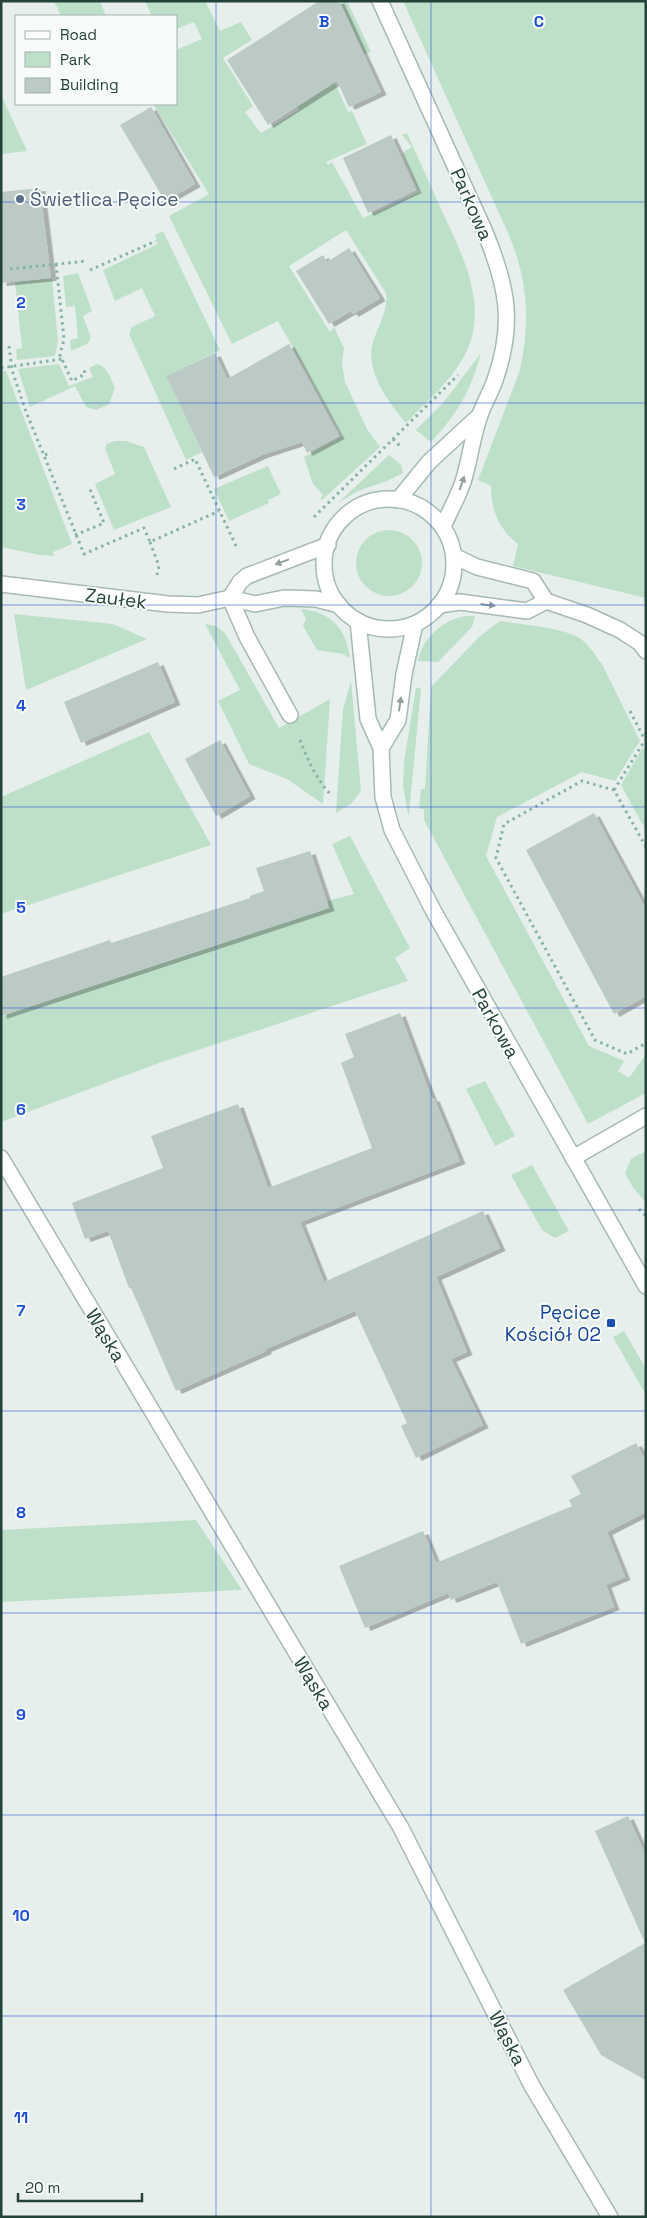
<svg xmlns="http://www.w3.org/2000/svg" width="647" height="2218" viewBox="0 0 647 2218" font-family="'Space Grotesk',sans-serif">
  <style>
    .green { fill: #bfe0c8 }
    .building { fill: #bbcac4; filter: url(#shadow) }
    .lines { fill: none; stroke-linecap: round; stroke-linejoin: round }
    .lane-casing { stroke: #a8b8b2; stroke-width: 18 }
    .street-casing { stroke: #a8b8b2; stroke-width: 18 }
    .secondary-casing { stroke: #a4bbb3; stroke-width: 18 }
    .path { stroke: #86b3a5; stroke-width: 3; stroke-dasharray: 2.5 4; stroke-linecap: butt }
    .lane { stroke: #fff; stroke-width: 15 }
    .street { stroke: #fff; stroke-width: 15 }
    .secondary { stroke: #fff; stroke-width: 15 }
    .oneway { fill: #92a09c }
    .grid { fill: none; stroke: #1d4ed8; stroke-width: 1; stroke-opacity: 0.55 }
    .service-dot { fill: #5c6f8a; stroke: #f7fbf9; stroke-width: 2 }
    .transit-dot { fill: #1a4fb4; stroke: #f7fbf9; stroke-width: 2 }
    .labels { text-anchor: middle; stroke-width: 4; stroke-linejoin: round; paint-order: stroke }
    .service-label { font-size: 19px; fill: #4e5e75; stroke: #f7fbf9; text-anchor: start }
    .street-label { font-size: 19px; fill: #24423a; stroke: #f7fbf9 }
    .transit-label { font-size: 19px; fill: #164399; stroke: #f7fbf9; text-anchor: end }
    .grid-label { font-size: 16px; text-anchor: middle; font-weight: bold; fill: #1d4ed8; stroke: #f7fbf9; stroke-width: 4; stroke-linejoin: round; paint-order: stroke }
  </style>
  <defs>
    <filter id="shadow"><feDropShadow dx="5.5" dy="3" stdDeviation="0" flood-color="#0004"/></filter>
  </defs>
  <rect width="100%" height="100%" fill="#e6efeb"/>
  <g class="green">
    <path d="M 54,1 L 100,1 L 106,16 L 61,16 Z"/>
    <path d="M 145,1 L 205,1 L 220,31 L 241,22 L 252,40 L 223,58 L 253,106 L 245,112 L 261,133 L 299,110 L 278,77 L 322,55 L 348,112 L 352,111 L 367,144 L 326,162 L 328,165 L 332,162 L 363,218 L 419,192 L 402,153 L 412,147 L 402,135 L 407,133 C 418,158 430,183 441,209 C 463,256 492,310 462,360 C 448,384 425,403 406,423 C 389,403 367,374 372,346 C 376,328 389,312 386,293 L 346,230 L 289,266 L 330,332 L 334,327 L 344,348 L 342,363 L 345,382 L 367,429 L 380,447 L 322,500 L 320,498 L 323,495 L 313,484 L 304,457 L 342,436 L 278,321 L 232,344 L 169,216 L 209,194 L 153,104 L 176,104 L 176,50 L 202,39 L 194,22 L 176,29 L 176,16 L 152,16 Z"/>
    <path d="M 340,1 L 347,1 L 371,52 L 364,54 Z"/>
    <path d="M 403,1 L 646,1 L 646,598 L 513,566 L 518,544 C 499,529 491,511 491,486 L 478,480 L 519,373 C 531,325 528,279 508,233 Z"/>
    <path d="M 1,95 L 27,151 L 1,154 Z"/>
    <path d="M 163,231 L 220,350 L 166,376 L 202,452 L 186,460 L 129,334 L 132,327 L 155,316 L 142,288 L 115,301 L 103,270 L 158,244 L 155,235 Z"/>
    <path d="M 78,273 L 92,311 L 83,316 L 91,338 L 87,344 L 71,351 L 70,340 L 78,338 L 75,306 L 66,307 L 63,276 Z"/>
    <path d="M 52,278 L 58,341 L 55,356 L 17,360 L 16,349 L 22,348 L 15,282 Z"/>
    <path d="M 481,353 C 471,391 457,414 431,442 L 416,430 L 443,403 Z"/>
    <path d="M 59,364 L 69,386 L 93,377 L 89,368 L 97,364 C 108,367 111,379 115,388 L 109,404 L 96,410 L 86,407 L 75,386 L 30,407 L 18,369 Z"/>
    <path d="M 1,371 L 6,371 L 72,544 L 53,552 L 54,556 L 39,555 L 1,547 Z"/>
    <path d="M 115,441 L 126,441 L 144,447 L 171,507 L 114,530 L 95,484 L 115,474 L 105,448 L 107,444 Z"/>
    <path d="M 389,455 L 401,465 L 403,473 L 387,481 L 358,491 L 338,503 Z"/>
    <path d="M 268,466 L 281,494 L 268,500 L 269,503 L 229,521 L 214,489 Z"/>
    <circle cx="389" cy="563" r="33"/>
    <path d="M 301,609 C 331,612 346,628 350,658 L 343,654 L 317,650 L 303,626 L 306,619 Z"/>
    <path d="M 14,614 L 113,624 L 147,639 L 26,690 Z"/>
    <path d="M 465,616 L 475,616 L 472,627 L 438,662 L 418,661 C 422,638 443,620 465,616 Z"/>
    <path d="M 500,621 C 524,625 553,626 576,636 C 587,641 595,655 602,664 L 640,741 L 615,781 L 582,772 L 497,817 L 486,856 L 589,1046 L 624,1061 L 618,1071 L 629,1078 L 646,1054 L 646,1093 L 588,1124 L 424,820 L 424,809 L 419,809 L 421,789 L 425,789 L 431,687 L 479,637 Z"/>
    <path d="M 205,624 L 216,626 L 225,633 L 279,728 L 330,699 L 323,804 L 287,779 L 249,764 L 218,701 L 240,690 Z"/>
    <path d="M 351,681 L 361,791 L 352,803 L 336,813 L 343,709 Z"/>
    <path d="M 416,688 L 421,688 L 409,814 L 408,814 L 403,785 L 404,762 Z"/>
    <path d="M 149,732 L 211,845 L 1,914 L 1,797 Z"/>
    <path d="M 643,747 L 646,753 L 646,831 L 621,785 Z"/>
    <path d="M 350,836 L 410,948 L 395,958 L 408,981 L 159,1063 L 1,1122 L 1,1016 L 329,908 L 327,901 L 354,894 L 332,844 Z"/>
    <path d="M 485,1081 L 515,1136 L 495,1146 L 466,1089 Z"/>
    <path d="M 646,1151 L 646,1203 L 632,1186 L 625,1173 L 631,1159 Z"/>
    <path d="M 532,1165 L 569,1231 L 555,1238 L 542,1230 L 511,1175 Z"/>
    <path d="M 624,1331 L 646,1369 L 646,1395 L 613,1337 Z"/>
    <path d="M 196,1520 L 242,1590 L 1,1602 L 1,1530 Z"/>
  </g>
  <g class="building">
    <path d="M 319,1 L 339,1 L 381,92 L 349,107 L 337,81 L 268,125 L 227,60 Z"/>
    <path d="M 151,107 L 195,184 L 165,201 L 120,125 Z"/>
    <path d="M 391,135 L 416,190 L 368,213 L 343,158 Z"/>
    <path d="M 40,188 L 51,278 L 1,283 L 1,192 Z"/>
    <path d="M 349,248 L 380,298 L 353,314 L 351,311 L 329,324 L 296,271 L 323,255 L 327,262 Z"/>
    <path d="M 289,344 L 339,436 L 307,453 L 302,442 L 262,455 L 214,477 L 166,376 L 215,353 L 227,379 Z"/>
    <path d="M 158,662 L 175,702 L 81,743 L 64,702 Z"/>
    <path d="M 220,740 L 250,796 L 216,816 L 185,759 Z"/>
    <path d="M 594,813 L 646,909 L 646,996 L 614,1014 L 526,850 Z"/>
    <path d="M 310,851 L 329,908 L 1,1016 L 1,977 L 110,940 L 111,943 L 250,898 L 250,896 L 264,891 L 256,868 Z"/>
    <path d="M 400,1013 L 432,1099 L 434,1098 L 460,1161 L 300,1222 L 324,1282 L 483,1211 L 500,1248 L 436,1277 L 467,1352 L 451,1359 L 483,1425 L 416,1458 L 401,1426 L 407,1423 L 355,1311 L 266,1349 L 266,1351 L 176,1391 L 131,1288 L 129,1288 L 108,1231 L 85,1239 L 72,1203 L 163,1168 L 151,1136 L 238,1104 L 268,1188 L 372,1148 L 341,1063 L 354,1057 L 345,1034 Z"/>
    <path d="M 636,1443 L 646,1461 L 646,1512 L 607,1532 L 625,1577 L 606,1585 L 614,1607 L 521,1644 L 497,1582 L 451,1600 L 448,1593 L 365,1628 L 339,1566 L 423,1531 L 436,1563 L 572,1506 L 569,1500 L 581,1494 L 571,1476 Z"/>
    <path d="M 628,1816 L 646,1856 L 646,2080 L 601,2055 L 563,1990 L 645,1943 L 595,1831 Z"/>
  </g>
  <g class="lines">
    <defs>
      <g id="lane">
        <path d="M 454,556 L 477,567 L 533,581 L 546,601 L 587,615 L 620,630 L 640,643 L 646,651"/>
        <path d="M 230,598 L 247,637 L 290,715"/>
        <path d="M 439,605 L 460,602 L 527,611 L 546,601"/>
        <path d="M 573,1158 L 646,1116"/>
      </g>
      <g id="street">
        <path d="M 1,584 L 168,604 L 198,605 L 230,598 L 255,604 L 284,598 L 316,599 L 339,605"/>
        <path d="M 230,598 L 240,582 L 247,576 L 328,545"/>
        <path d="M 1,1158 L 401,1828 L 532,2086 L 610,2217"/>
      </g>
      <g id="secondary">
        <path d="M 380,1 L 485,232 C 507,286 515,323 495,380 C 491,392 484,403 480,415 C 472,437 470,460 463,482 C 458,497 449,512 443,527"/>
        <circle cx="389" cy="564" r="65"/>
        <path d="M 398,500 L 429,462 L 480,415"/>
        <path d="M 358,621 L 368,719 L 381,748 L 383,797 L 392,830 L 434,912 L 646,1286"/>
        <path d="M 381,748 L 398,720 L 404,674 L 415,624"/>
      </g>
    </defs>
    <use href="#lane" class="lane-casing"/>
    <use href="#street" class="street-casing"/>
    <use href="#secondary" class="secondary-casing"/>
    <g class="path">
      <path d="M 56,264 L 64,339 L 60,355 L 72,381 L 85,374 L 84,370"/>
      <path d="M 10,269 L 87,261"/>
      <path d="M 90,270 L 156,241"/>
      <path d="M 9,346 L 12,370 L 25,409 L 84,554 L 144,528 L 150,542 L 219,511"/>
      <path d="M 1,368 L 62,359"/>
      <path d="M 393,439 L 402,448"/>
      <path d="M 45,455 L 51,452"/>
      <path d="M 174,469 L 195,459 L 237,548"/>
      <path d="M 314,517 L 458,375"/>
      <path d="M 75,535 L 104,523 L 89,487"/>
      <path d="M 150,542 L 159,566 L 157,575"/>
      <path d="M 630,711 L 645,740"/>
      <path d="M 300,740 C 308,761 317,780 332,796"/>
      <path d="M 614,790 L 645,740"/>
      <path d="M 646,847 L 614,790 L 582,781 L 504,824 L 496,858 L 595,1040 L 627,1054 L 646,1043"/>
      <path d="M 639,1209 L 646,1216"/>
    </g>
    <use href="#lane" class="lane"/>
    <use href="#street" class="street"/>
    <use href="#secondary" class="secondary"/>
  </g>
  <defs><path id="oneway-solid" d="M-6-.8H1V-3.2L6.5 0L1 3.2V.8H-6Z" transform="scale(1.25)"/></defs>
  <g class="oneway">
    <use href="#oneway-solid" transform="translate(462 483) rotate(-71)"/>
    <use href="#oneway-solid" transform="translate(282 562) rotate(160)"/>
    <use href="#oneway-solid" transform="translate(488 605) rotate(7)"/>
    <use href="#oneway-solid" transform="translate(400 704) rotate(-82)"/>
  </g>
  <path class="grid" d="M 216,1 L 216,2217M 431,1 L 431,2217M 1,202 L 646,202M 1,403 L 646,403M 1,605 L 646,605M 1,807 L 646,807M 1,1008 L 646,1008M 1,1210 L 646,1210M 1,1411 L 646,1411M 1,1613 L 646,1613M 1,1815 L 646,1815M 1,2016 L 646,2016"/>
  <circle class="service-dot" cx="20" cy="199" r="5"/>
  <rect class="transit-dot" x="606" y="1318" width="10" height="10" rx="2.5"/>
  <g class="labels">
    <g class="service-label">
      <text x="30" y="206">Świetlica Pęcice</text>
    </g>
    <g class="street-label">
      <text transform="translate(472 204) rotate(66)" y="7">Parkowa</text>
      <text transform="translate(116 598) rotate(7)" y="7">Zaułek</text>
      <text transform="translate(496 1023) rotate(61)" y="7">Parkowa</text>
      <text transform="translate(106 1335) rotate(59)" y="7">Wąska</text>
      <text transform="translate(314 1683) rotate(59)" y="7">Wąska</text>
      <text transform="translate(508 2038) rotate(63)" y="7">Wąska</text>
    </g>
    <g class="transit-label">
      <text x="601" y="1319">Pęcice<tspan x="601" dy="22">Kościół 02</tspan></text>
    </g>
  </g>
  <g class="grid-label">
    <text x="324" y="27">B</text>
    <text x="539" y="27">C</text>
    <text x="21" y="308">2</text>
    <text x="21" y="510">3</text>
    <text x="21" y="711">4</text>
    <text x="21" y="913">5</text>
    <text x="21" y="1115">6</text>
    <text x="21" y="1316">7</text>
    <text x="21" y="1518">8</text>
    <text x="21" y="1720">9</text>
    <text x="21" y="1921">10</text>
    <text x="21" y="2123">11</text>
  </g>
  <rect width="647" height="2218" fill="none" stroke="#24423a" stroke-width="5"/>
  <rect x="15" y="15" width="162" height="90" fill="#f7fbf9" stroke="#a3b1ad"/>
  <rect x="25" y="31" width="25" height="8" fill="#ffffff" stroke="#a3b1ad"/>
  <text x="60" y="40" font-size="15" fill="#24423a">Road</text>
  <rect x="25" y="52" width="25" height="15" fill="#bfe0c8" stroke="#a3b1ad"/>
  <text x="60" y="65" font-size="15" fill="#24423a">Park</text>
  <rect x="25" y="78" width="25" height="15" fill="#bbcac4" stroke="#a3b1ad"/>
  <text x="60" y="90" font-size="15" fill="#24423a">Building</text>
  <path d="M18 2193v8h124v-8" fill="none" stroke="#24423a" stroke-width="2.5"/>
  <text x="25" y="2193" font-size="15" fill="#24423a" stroke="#f7fbf9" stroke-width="4" paint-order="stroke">20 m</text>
</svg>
